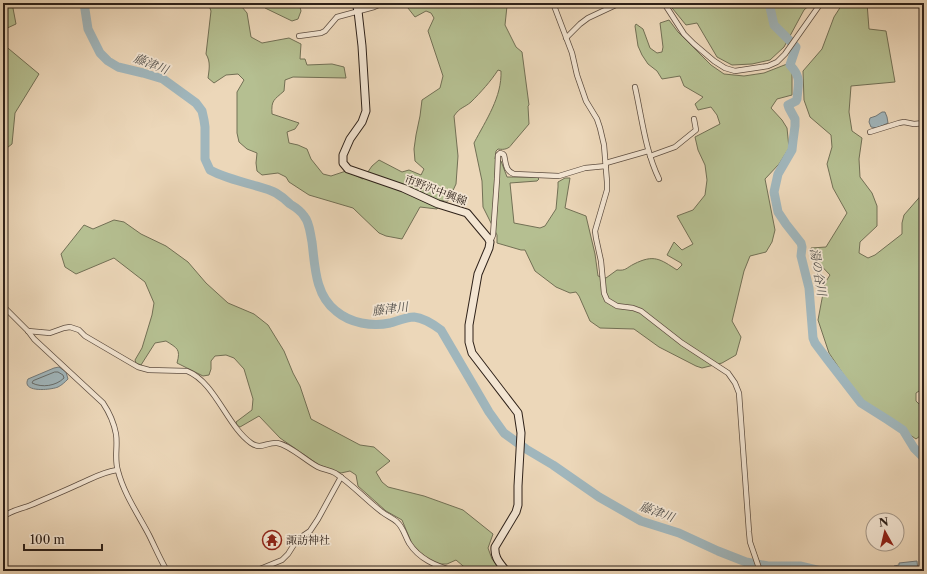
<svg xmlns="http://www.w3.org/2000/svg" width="927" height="574" viewBox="0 0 927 574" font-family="'Libre Caslon Text','Noto Serif JP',serif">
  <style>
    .green { fill: #b5bf91; stroke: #727055 }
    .water { fill: #a0b6bc; stroke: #727a7b }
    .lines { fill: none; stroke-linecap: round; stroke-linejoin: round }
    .shore { stroke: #676c6a; stroke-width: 1 }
    .river { stroke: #a0b6bc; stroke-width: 9 }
    .street-casing { stroke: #5e4e41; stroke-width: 6 }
    .secondary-casing { stroke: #2e2119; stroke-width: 9 }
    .street { stroke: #f3e5d2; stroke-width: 4.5 }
    .secondary { stroke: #f3e5d2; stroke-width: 7 }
    .labels { text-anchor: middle; stroke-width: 3.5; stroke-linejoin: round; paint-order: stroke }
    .street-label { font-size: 11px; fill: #2e2119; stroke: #f3e5d2 }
    .poi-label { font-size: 11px; fill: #2e2119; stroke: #f3e5d2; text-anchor: start }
    .water-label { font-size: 12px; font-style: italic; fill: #504e4a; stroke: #f3e5d2 }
  </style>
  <rect width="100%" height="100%" fill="#ecd7b9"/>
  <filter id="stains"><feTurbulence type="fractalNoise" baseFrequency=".005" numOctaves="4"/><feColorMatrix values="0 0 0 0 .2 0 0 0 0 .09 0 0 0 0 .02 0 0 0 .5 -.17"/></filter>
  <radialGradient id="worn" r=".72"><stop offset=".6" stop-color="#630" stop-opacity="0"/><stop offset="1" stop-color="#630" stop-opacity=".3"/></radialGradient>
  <g class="green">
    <path d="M 3,3 L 12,3 L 16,24 L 3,30 Z"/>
    <path d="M 208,3 L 240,3 L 242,7 L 247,13 L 251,37 L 262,43 L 289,38 L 301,44 L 300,59 L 305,59 L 307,65 L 332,64 L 344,67 L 346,78 L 293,77 L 285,80 L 284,91 C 274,100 271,100 272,114 L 299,123 L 295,129 L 287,132 L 289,143 L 298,145 L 307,149 L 311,159 L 323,174 L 331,176 L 346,171 L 363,179 L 372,166 L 379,160 L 402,172 L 409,170 L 421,175 L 424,169 L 415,161 L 414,149 L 416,135 L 420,116 L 422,100 L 440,88 L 443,76 L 428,31 L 434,18 L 431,13 L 426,11 L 415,17 L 404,3 L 510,3 L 511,5 L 507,6 L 505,25 L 516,47 L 522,52 L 529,105 L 528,106 L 529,124 L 512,144 C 509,149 504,150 498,149 L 496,151 L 495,159 L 501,161 L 507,177 L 537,177 L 539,179 L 537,181 L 510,183 L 514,223 L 540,228 L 545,226 L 556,209 L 558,187 L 558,182 L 565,178 L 570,178 L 565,208 L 586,216 L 595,254 L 598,276 L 606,278 L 617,270 C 626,271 626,268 634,264 C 654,254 660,259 677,270 L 682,265 L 681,263 L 667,255 L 674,242 L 682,250 L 693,244 L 677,216 L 693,210 L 705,195 L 707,180 L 705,165 L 698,150 L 695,137 L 720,124 L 717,115 L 711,107 L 698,110 L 695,104 L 703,97 L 684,86 L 680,76 L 662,79 L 657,71 L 648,64 L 642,55 L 638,46 L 635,26 L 636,24 L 643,29 L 650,48 L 657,53 L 662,52 L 663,47 L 660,23 L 669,20 L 678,32 L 711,65 L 724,74 L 744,76 L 764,73 L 787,64 L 792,72 L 792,95 L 777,99 L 771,108 L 782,120 L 787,128 L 789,148 L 779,164 L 765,179 L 775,230 L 772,242 L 766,252 L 750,256 L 744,271 L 732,321 L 741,337 L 736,355 L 722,363 L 702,368 L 696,366 L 659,347 L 634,329 L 600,328 L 590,321 L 579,296 L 576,292 L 570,293 L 556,287 L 535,271 L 525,250 L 521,250 L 497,243 L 497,235 L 483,207 L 482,181 L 474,143 C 486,120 502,97 501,71 L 498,70 C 491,81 481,92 471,102 C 464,108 460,107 454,116 L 458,156 L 456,184 L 448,201 L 441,201 L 437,209 L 420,207 L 402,239 L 386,236 L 379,233 L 353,208 L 309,195 L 289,182 L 286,177 L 278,173 L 262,175 L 257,171 L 256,163 L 257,153 L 247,149 L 239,142 L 237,133 L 237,92 L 244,80 L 238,74 L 226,75 L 214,83 L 208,78 C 209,70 211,62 206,54 L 211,11 Z"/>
    <path d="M 260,3 L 299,3 L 301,11 L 298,19 L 292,21 L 265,8 Z"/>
    <path d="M 668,3 L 812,3 L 804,10 L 784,47 L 770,60 L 752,64 L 732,65 L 717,57 L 697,23 L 686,25 Z"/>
    <path d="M 843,3 L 869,3 L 867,3 L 869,29 L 886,31 L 895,82 L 851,86 L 849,112 L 852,131 L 862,138 L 859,159 L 860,177 L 872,193 L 877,206 L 877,226 L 860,242 L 859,253 L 868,258 L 875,255 L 902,234 L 902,223 L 904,215 L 924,192 L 924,391 L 922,389 L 916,393 L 916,401 L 924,409 L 924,433 L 916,439 L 862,402 L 829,353 L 818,320 L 825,283 L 830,275 L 811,255 L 811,248 L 826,247 L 847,213 L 833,188 L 827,164 L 832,147 L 831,135 L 810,117 L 804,100 L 803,71 L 822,49 L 834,17 Z"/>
    <path d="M 3,44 L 39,74 L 15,113 L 12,144 L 3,151 Z"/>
    <path d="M 114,220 L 124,222 L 141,234 L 166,246 L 188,262 L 206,283 L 228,303 L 254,314 L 268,325 L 284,351 L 293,373 L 300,386 L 311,419 L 360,445 L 374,447 L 390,461 L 376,472 L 382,482 L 388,487 L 424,496 L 463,510 L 493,534 L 488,548 L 492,559 L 503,571 L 469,571 L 456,560 L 447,564 L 441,564 L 432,562 L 421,553 L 412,544 L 402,520 L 386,511 L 358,486 L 356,475 L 350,471 L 341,473 L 319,465 L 280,438 L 259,416 L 240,427 L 237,425 L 236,422 L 252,410 L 253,399 L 244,369 L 234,358 L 226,355 L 215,356 L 211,361 L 211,369 L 209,375 L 203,376 L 177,363 C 181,349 177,348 166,341 L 155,343 L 141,365 L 136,363 L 135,360 L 142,348 L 152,315 L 154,303 L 145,282 L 114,258 L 76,274 L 65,267 L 61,254 L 84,225 L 93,229 Z"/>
  </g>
  <g class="water">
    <path d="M 882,112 L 885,112 L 887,117 L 888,123 L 877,128 L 871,127 L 869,122 L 870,118 L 876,116 Z"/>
    <path d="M 59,367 L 66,372 L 68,379 C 65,382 62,385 58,387 C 51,390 21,393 28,379 L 54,368 Z"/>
    <path d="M 917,561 L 918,571 L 895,571 L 894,566 L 899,565 L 899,563 Z"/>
  </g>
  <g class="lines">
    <path class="shore" d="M 55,372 L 58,372 L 63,375 L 64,378 C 56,386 42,388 32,383 L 33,381 Z"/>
    <g class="river">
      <path d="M 84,3 L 88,29 L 100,53 L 108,61 L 118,67 L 143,73 L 163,79 L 196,103 L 202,111 L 204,120 L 205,127 L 205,159 L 210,170 C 223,177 238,181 253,185 C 260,187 269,189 276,193 C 281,196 286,200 290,204 C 295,207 301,211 304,216 C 310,223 310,233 312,242 C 315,266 315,295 336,311 C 350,323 372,327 390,323 C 397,321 407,317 414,317 C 424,318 433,324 441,330 L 489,412 L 504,433 L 526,449 L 553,465 L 599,497 L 641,521 L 679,533 L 718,551 L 746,562 L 768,566 L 800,566 L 821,571"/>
      <path d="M 769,3 L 774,25 L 796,47 L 790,65 C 802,78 798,83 797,99 L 796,101 L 788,105 L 789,108 L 795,119 L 795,126 L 793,141 L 792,150 L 778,174 L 774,192 L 778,212 L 786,224 L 801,243 L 802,247 L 801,256 L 809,288 L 813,338 L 815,343 L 827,359 L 861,403 L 888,420 L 903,430 L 914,448 L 924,458"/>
    </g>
    <defs>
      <g id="street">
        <path d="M 553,3 L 572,53 L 577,75 L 586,101 L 597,119 L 600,128 L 604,145 L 607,182 L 607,190 L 595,231 L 596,238 L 601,261 L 604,293 L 607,300 L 617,306 L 633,308 L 641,311 L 682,343 L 728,373 L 735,383 L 739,393 L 749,532 L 750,542 L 760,571"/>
        <path d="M 664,3 L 684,34 L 694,44 L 714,61 L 725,68 L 735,71 L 768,66 L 777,62 L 785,54 L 821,3"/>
        <path d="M 299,36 L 321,33 L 325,31 L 337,17 L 374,7 L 383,3"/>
        <path d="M 566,38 L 580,24 L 588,18 L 620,3"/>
        <path d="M 635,87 C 642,118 645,150 659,179"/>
        <path d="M 870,132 L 899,123 L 904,122 L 914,124 L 924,123"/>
        <path d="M 650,156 L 675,147 L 696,130 L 694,119"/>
        <path d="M 606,163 L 648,151"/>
        <path d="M 490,242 L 493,235 L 497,179 L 498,155 L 500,153 L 503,154 L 504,155 C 506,163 505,171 514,174 L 559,176 L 585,168 L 606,166"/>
        <path d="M 3,306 L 28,331 L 34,339 L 103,403 C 109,412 114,423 116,434 C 118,446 114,459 118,471 C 124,494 138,514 149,535 C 155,547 160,559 167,571"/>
        <path d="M 28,331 L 50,333 L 64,328 L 70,327 L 79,330 L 85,336 L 138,367 L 149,370 L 187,371 C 215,382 227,426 251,443 C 261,450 267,442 277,443 C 290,445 306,461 318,467 C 324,470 330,470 335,473 C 352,484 366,500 382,512 C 387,516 393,518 397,522 C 403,527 405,536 409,543 C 419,559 436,566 454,571"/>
        <path d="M 3,517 C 11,510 22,509 31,505 C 47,498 62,492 77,485 C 91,479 102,472 117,470"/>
        <path d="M 255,571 L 282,560 L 288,554 L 295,543 L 301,537 L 310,531 L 318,519 L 341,477"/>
      </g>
      <path id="secondary" d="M 356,3 L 358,11 L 362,46 L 366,111 L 362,122 L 350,139 L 343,155 L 343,163 L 348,169 L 403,188 L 438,204 L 467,213 L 488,238 L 490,242 L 489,248 L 478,274 L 469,325 L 469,342 L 472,353 L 518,413 L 521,433 L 518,486 L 518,505 L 516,512 L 495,547 C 494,558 500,563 506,571"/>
    </defs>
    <use href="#street" class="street-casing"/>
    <use href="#secondary" class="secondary-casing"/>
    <use href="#street" class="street"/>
    <use href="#secondary" class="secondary"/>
  </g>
  <defs>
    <symbol id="temple-ring" viewBox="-11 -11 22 22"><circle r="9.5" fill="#f3e5d2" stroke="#8f2418" stroke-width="1.5"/><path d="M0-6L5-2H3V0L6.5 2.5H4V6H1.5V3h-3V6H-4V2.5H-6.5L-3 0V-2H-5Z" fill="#8f2418"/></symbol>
  </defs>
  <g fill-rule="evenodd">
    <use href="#temple-ring" x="261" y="529" width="22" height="22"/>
  </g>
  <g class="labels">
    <g class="street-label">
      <text transform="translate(436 190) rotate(21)" y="4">市野沢中興線</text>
    </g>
    <g class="poi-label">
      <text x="286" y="544">諏訪神社</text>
    </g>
    <g class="water-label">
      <text transform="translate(151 64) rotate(21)" y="4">藤津川</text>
      <text transform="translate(818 272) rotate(81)" y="4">湯の谷川</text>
      <text transform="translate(390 309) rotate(-7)" y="4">藤津川</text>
      <text transform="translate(657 512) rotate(20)" y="4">藤津川</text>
    </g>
  </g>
  <rect width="927" height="574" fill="none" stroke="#ecd7b9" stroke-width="16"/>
  <rect x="4" y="4" width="919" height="566" fill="none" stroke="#2e2119" stroke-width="2"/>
  <rect x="8" y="8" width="911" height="558" fill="none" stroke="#2e2119"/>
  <g transform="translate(885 532) rotate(352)"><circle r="19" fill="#f3e5d2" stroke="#a49788"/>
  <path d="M0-3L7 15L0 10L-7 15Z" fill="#8f2418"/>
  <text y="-6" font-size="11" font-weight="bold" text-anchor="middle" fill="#2e2119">N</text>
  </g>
  <path d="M24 544v6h78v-6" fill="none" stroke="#2e2119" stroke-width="2"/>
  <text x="30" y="544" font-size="12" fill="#2e2119" stroke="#f3e5d2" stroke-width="3" paint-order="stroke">100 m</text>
  <rect width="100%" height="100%" filter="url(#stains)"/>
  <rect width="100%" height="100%" fill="url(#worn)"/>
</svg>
